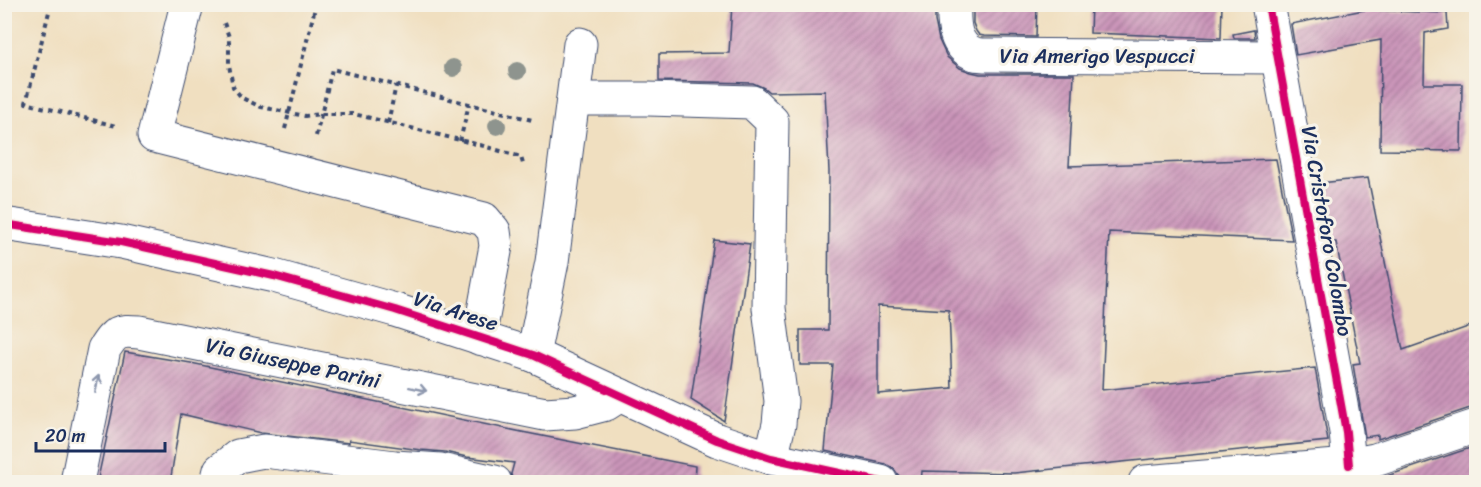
<svg xmlns="http://www.w3.org/2000/svg" width="1481" height="487" viewBox="0 0 1481 487" font-family="Sriracha,sans-serif">
  <style>
    .building { fill: url(#building-hatch); fill-rule: evenodd }
    .lines { fill: none; stroke-linecap: round; stroke-linejoin: round }
    .minor-casing { stroke: #3b496d; stroke-width: 35 }
    .path { stroke: #3b496d; stroke-width: 4; stroke-dasharray: 4.5 4.5; stroke-linecap: butt }
    .minor { stroke: #fff; stroke-width: 33 }
    .cycleway-casing { stroke: #f7f3e8; stroke-width: 11 }
    .cycleway { stroke: #d6006c; stroke-width: 8 }
    .tree { fill: #8e948e }
    .oneway { stroke: #8d97ae }
    .labels { text-anchor: middle; stroke-width: 6; stroke-linejoin: round; paint-order: stroke }
    .street-label { font-size: 21px; fill: #1b2f5e; stroke: #f7f3e8 }
  </style>
  <defs>
    <pattern id="building-hatch" width="6" height="6" patternUnits="userSpaceOnUse" patternTransform="scale(1.5)"><rect width="6" height="6" fill="#cb95b9"/><path d="M-1 1l2-2M0 6l6-6M5 7l2-2" fill="none" stroke="#a47a9a"/></pattern>
  </defs>
  <rect width="100%" height="100%" fill="#f7f3e8"/>
  <filter id="ink" filterUnits="userSpaceOnUse"><feTurbulence type="fractalNoise" baseFrequency=".0167" numOctaves="2"/><feDisplacementMap in="SourceGraphic" scale="12" xChannelSelector="R" yChannelSelector="G"/><feConvolveMatrix kernelMatrix="1 2 1 2 8 2 1 2 1" color-interpolation-filters="sRGB"/></filter>
  <filter id="wash" filterUnits="userSpaceOnUse"><feTurbulence type="fractalNoise" baseFrequency=".008" numOctaves="4" result="noise"/><feDisplacementMap in="SourceGraphic" scale="24" xChannelSelector="R" yChannelSelector="G"/><feGaussianBlur stdDeviation="1.35" result="paint"/><feColorMatrix in="noise" values="0 0 0 0 0 0 0 0 0 0 0 0 0 0 0 0 0 1.4 0 .05"/><feComposite in="paint" operator="in"/></filter>
  <g filter="url(#wash)">
    <rect width="100%" height="100%" fill="#f0dfc0"/>
    <g id="blocks">
      <g class="building">
        <path d="M 732,4 L 935,4 L 935,21 L 939,40 L 947,57 L 960,68 L 971,72 L 980,74 L 1074,74 L 1069,166 L 1276,159 L 1292,240 L 1109,232 L 1102,390 L 1315,368 L 1328,441 L 1014,473 L 922,471 L 921,483 L 899,483 L 899,476 L 894,469 L 886,464 L 825,451 L 833,365 L 800,365 L 800,330 L 828,330 L 829,171 L 825,91 L 769,92 L 764,88 L 753,83 L 659,81 L 659,54 L 729,53 ZM 878,306 L 949,310 L 952,388 L 878,394 Z"/>
        <path d="M 973,4 L 1037,4 L 1036,37 L 984,36 L 979,35 L 976,31 L 973,23 Z"/>
        <path d="M 1091,4 L 1222,4 L 1221,38 L 1090,33 Z"/>
        <path d="M 1364,10 L 1447,13 L 1448,29 L 1425,33 L 1424,84 L 1462,84 L 1461,151 L 1380,150 L 1381,40 L 1296,55 L 1291,24 Z"/>
        <path d="M 1254,30 L 1255,38 L 1234,38 L 1233,34 Z"/>
        <path d="M 1368,178 L 1403,350 L 1476,324 L 1476,408 L 1470,408 L 1378,439 L 1378,435 L 1365,437 L 1353,364 L 1360,363 L 1336,242 L 1330,242 L 1320,183 Z"/>
        <path d="M 714,240 L 750,244 L 724,421 L 691,400 Z"/>
        <path d="M 125,352 L 191,363 L 522,432 L 695,466 L 694,483 L 513,483 L 511,474 L 514,463 L 467,457 L 445,452 L 421,450 L 349,440 L 349,443 L 261,433 L 181,414 L 170,483 L 97,483 Z"/>
        <path d="M 1476,446 L 1476,483 L 1378,483 L 1378,479 Z"/>
      </g>
    </g>
  </g>
  <g filter="url(#ink)">
    <use href="#blocks" fill-opacity="0" stroke="#3b496d" stroke-width="1.5"/>
    <g class="lines">
      <defs>
        <g id="minor">
          <path d="M 187,4 L 154,136 L 484,219 L 494,231 L 496,246 L 479,338"/>
          <path d="M 954,4 C 953,23 954,47 975,54 C 979,55 984,55 989,55 L 1277,57"/>
          <path d="M 1268,4 L 1346,432 L 1349,465 L 1348,482"/>
          <path d="M 574,99 L 648,99 L 752,102 L 772,121 L 769,308 L 781,401 L 779,424 L 771,458"/>
          <path d="M 4,224 L 121,242 L 274,276 L 395,310 L 533,355 L 717,440 L 771,458 L 881,482"/>
          <path d="M 533,355 L 552,262 L 580,44"/>
          <path d="M 77,482 L 104,349 C 115,332 118,330 139,332 L 545,414 L 575,412 L 606,404 L 620,395"/>
          <path d="M 217,482 L 220,470 L 238,456 L 264,451 L 395,467 L 441,470 L 495,482"/>
          <path d="M 1145,482 L 1349,465 L 1375,460 L 1476,426"/>
        </g>
      </defs>
      <use href="#minor" class="minor-casing"/>
      <g class="path">
        <path d="M 51,4 L 26,103 L 116,126"/>
        <path d="M 224,23 L 229,37 L 229,65 L 233,87 L 242,98 L 261,107 L 305,116 L 321,114 L 354,114 L 480,145 L 521,157 L 523,164"/>
        <path d="M 388,123 L 396,85"/>
        <path d="M 285,129 L 316,4"/>
        <path d="M 316,136 L 332,69 L 532,120"/>
        <path d="M 460,141 L 469,104"/>
      </g>
      <use href="#minor" class="minor"/>
      <defs>
        <g id="cycleway">
          <path d="M 1268,4 L 1346,432 L 1349,465"/>
          <path d="M 4,224 L 121,242 L 274,276 L 395,310 L 533,355 L 717,440 L 771,458 L 881,482"/>
        </g>
      </defs>
      <use href="#cycleway" class="cycleway-casing"/>
      <use href="#cycleway" class="cycleway"/>
    </g>
    <g class="tree">
      <circle cx="453" cy="68" r="9"/>
      <circle cx="517" cy="71" r="9"/>
      <circle cx="497" cy="126" r="9"/>
    </g>
    <defs><path id="oneway-shaft" d="M-6 0H5M1.5-3L5.5 0L1.5 3" fill="none" stroke-width="1.6" stroke-linecap="round" stroke-linejoin="round" transform="scale(1.5)"/></defs>
    <g class="oneway">
      <use href="#oneway-shaft" transform="translate(97 384) rotate(-79)"/>
      <use href="#oneway-shaft" transform="translate(418 389) rotate(12)"/>
    </g>
  </g>
  <g class="labels">
    <g class="street-label">
      <text x="1097" y="63">Via Amerigo Vespucci</text>
      <text transform="translate(1327 231) rotate(80)" y="7">Via Cristoforo Colombo</text>
      <text transform="translate(456 311) rotate(18)" y="7">Via Arese</text>
      <text transform="translate(293 363) rotate(12)" y="7">Via Giuseppe Parini</text>
    </g>
  </g>
  <rect width="1481" height="487" fill="none" stroke="#f7f3e8" stroke-width="24"/>
  <path d="M36 442v9h129v-9" fill="none" stroke="#1b2f5e" stroke-width="3"/>
  <text x="45" y="442" font-size="18" fill="#1b2f5e" stroke="#f7f3e8" stroke-width="4.5" paint-order="stroke">20 m</text>
</svg>
